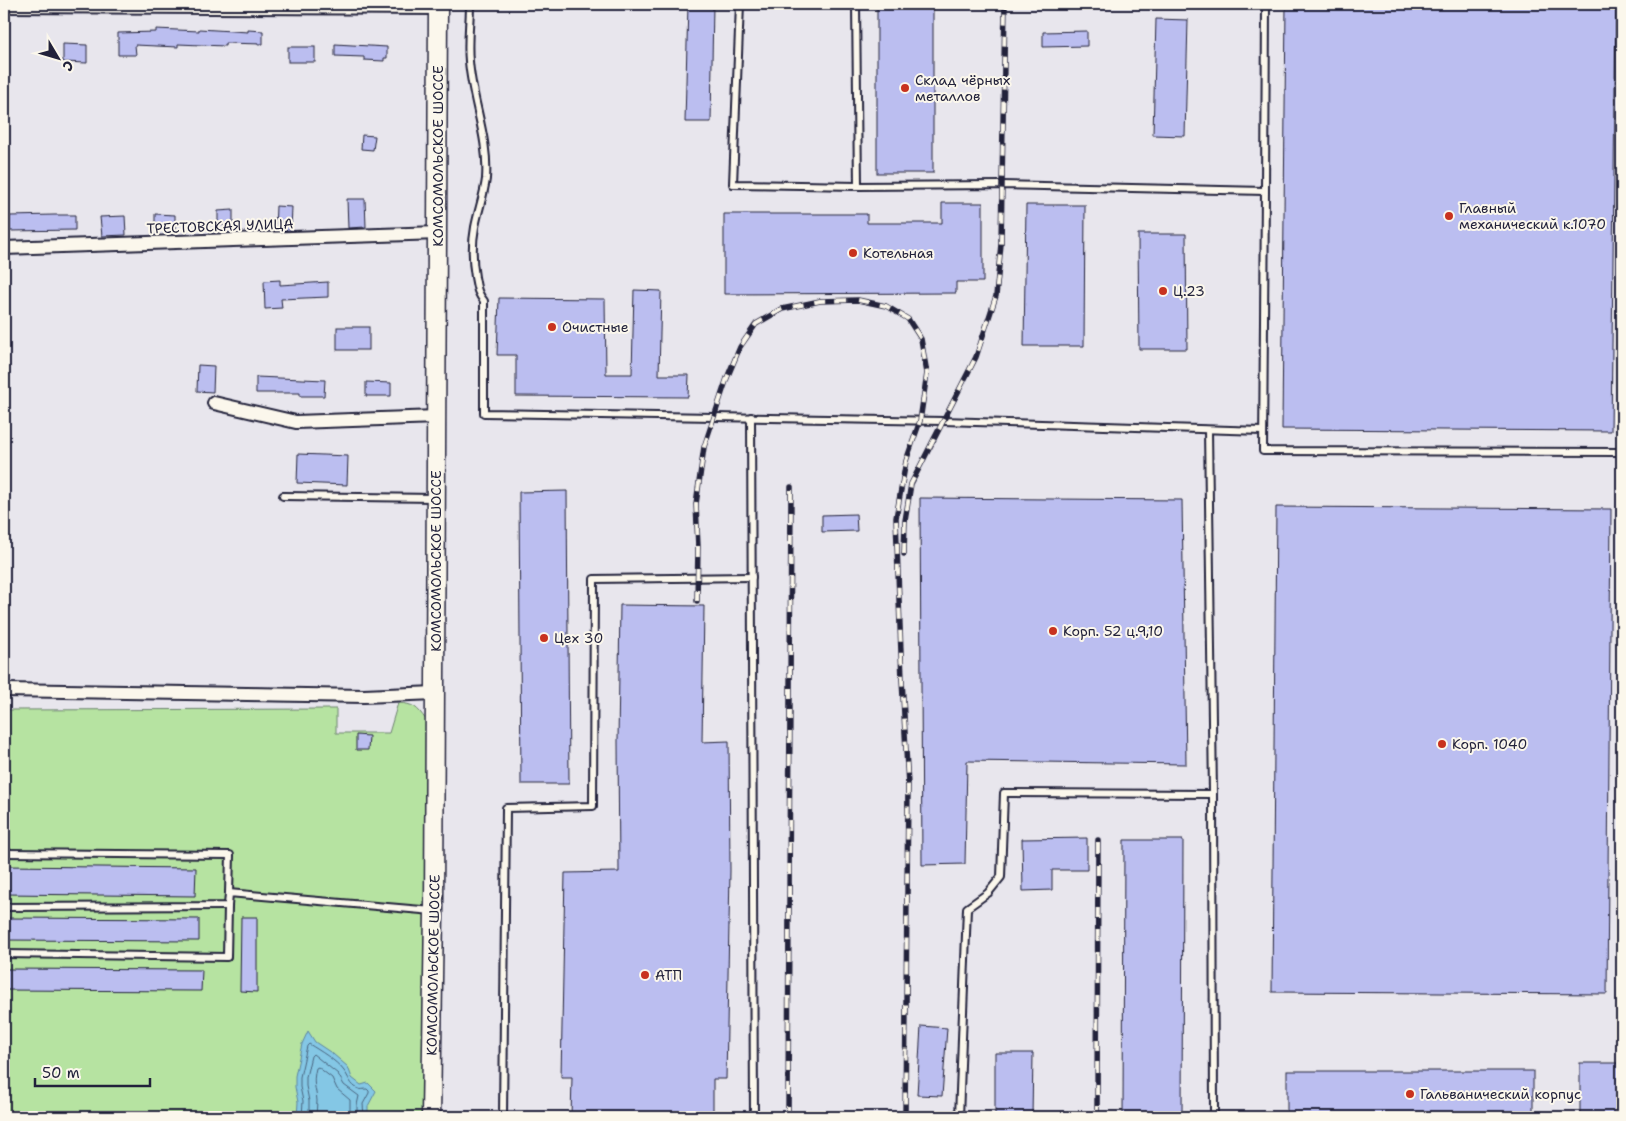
<svg xmlns="http://www.w3.org/2000/svg" width="1626" height="1121" viewBox="0 0 1626 1121" font-family="'Shantell Sans',sans-serif">
  <style>
    .green { fill: #b6e3a1; stroke: #6c826e }
    .water { fill: #84c7e5; stroke: #5d85a1 }
    .lines { fill: none; stroke-linecap: round; stroke-linejoin: round }
    .shore { stroke: #49647f; stroke-width: 1 }
    .building { fill: #bbbef0; stroke: #22223b }
    .lane-casing { stroke: #22223b; stroke-width: 10 }
    .street-casing { stroke: #22223b; stroke-width: 16 }
    .secondary-casing { stroke: #22223b; stroke-width: 21 }
    .lane { stroke: #fbf7ec; stroke-width: 6 }
    .street { stroke: #fbf7ec; stroke-width: 12 }
    .secondary { stroke: #fbf7ec; stroke-width: 18 }
    .rail-casing { stroke: #22223b; stroke-width: 5.5 }
    .rail { stroke: #fbf7ec; stroke-width: 4; stroke-dasharray: 11; stroke-linecap: butt }
    .poi-dot { fill: #c8321e; stroke: #fbf7ec; stroke-width: 2 }
    .labels { text-anchor: middle; stroke-width: 4; stroke-linejoin: round; paint-order: stroke }
    .poi-label { font-size: 14px; fill: #22223b; stroke: #fbf7ec; text-anchor: start }
    .street-label { font-size: 14px; fill: #22223b; stroke: #fbf7ec }
  </style>
  <rect width="100%" height="100%" fill="#e8e6ed"/>
  <filter id="ink" filterUnits="userSpaceOnUse"><feTurbulence type="fractalNoise" baseFrequency=".02" numOctaves="2"/><feDisplacementMap in="SourceGraphic" scale="10" xChannelSelector="R" yChannelSelector="G"/><feConvolveMatrix kernelMatrix="1 2 1 2 8 2 1 2 1" color-interpolation-filters="sRGB"/></filter>
  <g filter="url(#ink)">
    <path class="green" d="M 398,703 C 414,704 417,707 426,720 L 423,1117 L 4,1117 L 4,710 L 336,709 L 336,733 L 389,733 Z"/>
    <path class="water" d="M 308,1031 L 315,1042 L 333,1054 L 348,1067 L 352,1078 L 361,1085 L 368,1083 L 376,1091 L 368,1106 L 368,1117 L 297,1117 L 298,1102 L 295,1087 L 295,1076 L 302,1044 Z"/>
    <g class="lines">
      <g class="shore">
        <path d="M 302,1117 L 303,1101 L 300,1087 L 300,1077 L 307,1046 L 309,1044 C 320,1051 336,1060 344,1071 C 349,1077 350,1086 359,1089 C 361,1090 364,1089 367,1089 L 369,1091 L 369,1093 L 363,1104 L 364,1117"/>
        <path d="M 309,1117 L 309,1101 L 306,1086 L 306,1077 L 311,1056 L 313,1054 L 338,1074 L 344,1085 L 359,1096 L 357,1105 L 357,1117"/>
        <path d="M 316,1117 C 316,1112 317,1106 317,1101 C 316,1086 312,1085 316,1068 L 318,1067 L 332,1078 L 337,1089 L 350,1100 L 350,1117"/>
      </g>
    </g>
    <g class="building">
      <path d="M 688,4 L 713,4 L 711,122 L 685,122 Z"/>
      <rect x="877" y="4" width="56" height="169"/>
      <path d="M 1286,4 L 1616,4 L 1611,431 L 1282,429 Z"/>
      <path d="M 1156,19 L 1188,20 L 1185,136 L 1153,135 Z"/>
      <path d="M 156,29 L 199,31 L 199,29 L 248,32 L 248,30 L 263,31 L 263,44 L 225,43 L 225,46 L 178,44 L 178,47 L 135,45 L 136,55 L 118,55 L 118,33 L 156,32 Z"/>
      <path d="M 1087,31 L 1087,46 L 1043,47 L 1043,32 Z"/>
      <path d="M 63,44 L 87,45 L 87,63 L 63,62 Z"/>
      <path d="M 335,44 L 387,47 L 387,58 L 384,58 L 384,61 L 364,60 L 364,57 L 335,56 Z"/>
      <rect x="288" y="47" width="27" height="15"/>
      <path d="M 362,135 L 375,136 L 373,150 L 361,149 Z"/>
      <path d="M 347,199 L 365,199 L 366,227 L 348,228 Z"/>
      <path d="M 942,203 L 983,203 L 983,282 L 956,282 L 956,293 L 724,294 L 724,214 L 867,214 L 867,223 L 942,223 Z"/>
      <path d="M 1026,205 L 1085,205 L 1084,346 L 1024,346 Z"/>
      <path d="M 276,206 L 292,207 L 291,230 L 275,231 Z"/>
      <path d="M 233,210 L 233,225 L 218,225 L 218,211 Z"/>
      <path d="M 155,214 L 175,215 L 175,229 L 155,229 Z"/>
      <path d="M 54,215 L 75,215 L 75,230 L 10,231 L 10,216 Z"/>
      <path d="M 125,216 L 126,235 L 102,236 L 100,217 Z"/>
      <path d="M 1138,234 L 1186,234 L 1187,349 L 1139,349 Z"/>
      <path d="M 280,280 L 280,285 L 328,282 L 328,297 L 281,299 L 282,308 L 265,309 L 264,281 Z"/>
      <path d="M 634,290 L 661,291 L 659,375 L 689,375 L 688,397 L 516,396 L 516,355 L 497,355 L 499,298 L 605,299 L 606,374 L 632,374 Z"/>
      <rect x="337" y="327" width="32" height="23"/>
      <path d="M 198,365 L 214,366 L 213,392 L 197,391 Z"/>
      <path d="M 256,377 L 325,380 L 324,396 L 300,396 L 300,393 L 256,393 Z"/>
      <path d="M 366,382 L 391,383 L 391,396 L 366,396 Z"/>
      <path d="M 298,454 L 348,456 L 347,485 L 297,483 Z"/>
      <path d="M 567,491 L 569,784 L 521,784 L 519,492 Z"/>
      <path d="M 920,498 L 1182,500 L 1186,764 L 967,761 L 965,864 L 922,865 Z"/>
      <path d="M 1276,507 L 1611,509 L 1607,994 L 1272,992 Z"/>
      <path d="M 856,514 L 857,531 L 822,532 L 822,515 Z"/>
      <path d="M 620,605 L 704,606 L 702,742 L 729,741 L 730,871 L 726,1079 L 713,1079 L 713,1117 L 571,1117 L 572,1077 L 561,1077 L 565,873 L 619,872 L 618,741 Z"/>
      <path d="M 356,735 L 369,736 L 368,750 L 356,750 Z"/>
      <path d="M 1087,838 L 1087,870 L 1052,870 L 1052,890 L 1023,891 L 1022,839 Z"/>
      <path d="M 1124,840 L 1183,840 L 1182,1117 L 1123,1117 Z"/>
      <path d="M 4,866 L 196,868 L 195,896 L 4,894 Z"/>
      <path d="M 241,917 L 257,917 L 257,992 L 240,991 Z"/>
      <path d="M 4,918 L 199,919 L 199,941 L 4,940 Z"/>
      <path d="M 4,969 L 202,970 L 201,991 L 4,990 Z"/>
      <path d="M 921,1026 L 947,1028 L 942,1096 L 917,1095 Z"/>
      <path d="M 995,1053 L 1033,1053 L 1032,1117 L 995,1117 Z"/>
      <rect x="1580" y="1063" width="42" height="54"/>
      <rect x="1287" y="1071" width="246" height="46"/>
    </g>
    <g class="lines">
      <defs>
        <g id="lane">
          <path d="M 470,4 C 470,23 467,42 469,61 C 472,101 489,138 486,179 C 484,195 478,211 475,227 C 472,243 472,260 475,277 C 477,287 477,293 484,301 L 484,413 L 943,421 L 1262,431"/>
          <path d="M 740,4 L 733,184 L 858,186"/>
          <path d="M 856,4 L 858,186 L 1002,185 L 1265,191 L 1263,451 L 1622,452"/>
          <path d="M 1265,191 L 1266,4"/>
          <path d="M 751,417 L 754,1117"/>
          <path d="M 1208,430 L 1213,794 L 1214,1117"/>
          <path d="M 283,496 L 435,498"/>
          <path d="M 6,853 L 230,855 L 229,893"/>
          <path d="M 4,907 L 228,906 L 229,893 L 433,911"/>
          <path d="M 4,954 L 227,957 L 228,906"/>
          <path d="M 503,1117 L 506,808 L 593,806 L 594,579 L 752,577"/>
          <path d="M 959,1117 L 967,908 L 988,893 L 1001,877 L 1004,793 L 1213,794"/>
        </g>
        <g id="street">
          <path d="M 4,6 L 438,8"/>
          <path d="M 4,248 L 438,233"/>
          <path d="M 214,403 L 296,422 L 437,417"/>
          <path d="M 4,690 L 364,696 L 435,693"/>
        </g>
        <path id="secondary" d="M 431,1117 L 434,911 L 438,4"/>
      </defs>
      <use href="#lane" class="lane-casing"/>
      <use href="#street" class="street-casing"/>
      <use href="#secondary" class="secondary-casing"/>
      <use href="#lane" class="lane"/>
      <use href="#street" class="street"/>
      <use href="#secondary" class="secondary"/>
      <defs>
        <g id="rail">
          <path d="M 904,554 L 905,521 L 911,484 L 976,357 L 996,296 L 1001,244 L 1005,4"/>
          <path d="M 697,601 L 698,547 L 696,504 L 704,447 L 727,378 L 740,347 L 756,324 L 782,309 L 820,301 L 858,300 L 886,306 L 908,319 L 921,339 L 927,373 L 920,421 L 906,461 L 896,518 L 902,680 L 908,785 L 905,1117"/>
          <path d="M 788,1117 L 791,487"/>
          <path d="M 1097,1117 L 1098,840"/>
        </g>
      </defs>
      <use href="#rail" class="rail-casing"/>
      <use href="#rail" class="rail"/>
    </g>
  </g>
  <g class="poi-dot">
    <circle cx="905" cy="88" r="5"/>
    <circle cx="1449" cy="216" r="5"/>
    <circle cx="853" cy="253" r="5"/>
    <circle cx="1163" cy="291" r="5"/>
    <circle cx="552" cy="327" r="5"/>
    <circle cx="1053" cy="631" r="5"/>
    <circle cx="544" cy="638" r="5"/>
    <circle cx="1442" cy="744" r="5"/>
    <circle cx="645" cy="975" r="5"/>
    <circle cx="1410" cy="1094" r="5"/>
  </g>
  <g class="labels">
    <g class="poi-label">
      <text x="915" y="85">Склад чёрных<tspan x="915" dy="16">металлов</tspan></text>
      <text x="1459" y="213">Главный<tspan x="1459" dy="16">механический к.1070</tspan></text>
      <text x="863" y="258">Котельная</text>
      <text x="1173" y="296">Ц.23</text>
      <text x="562" y="332">Очистные</text>
      <text x="1063" y="636">Корп. 52 ц.9,10</text>
      <text x="554" y="643">Цех 30</text>
      <text x="1452" y="749">Корп. 1040</text>
      <text x="655" y="980">АТП</text>
      <text x="1420" y="1099">Гальванический корпус</text>
    </g>
    <g class="street-label">
      <text transform="translate(438 156) rotate(-90)" y="5">КОМСОМОЛЬСКОЕ ШОССЕ</text>
      <text transform="translate(220 226) rotate(-2)" y="5">ТРЕСТОВСКАЯ УЛИЦА</text>
      <text transform="translate(436 561) rotate(-90)" y="5">КОМСОМОЛЬСКОЕ ШОССЕ</text>
      <text transform="translate(433 965) rotate(-89)" y="5">КОМСОМОЛЬСКОЕ ШОССЕ</text>
    </g>
  </g>
  <rect width="1626" height="1121" fill="none" stroke="#fbf7ec" stroke-width="20"/>
  <rect x="10" y="10" width="1606" height="1101" fill="none" stroke="#22223b" stroke-width="2" filter="url(#ink)"/>
  <g transform="translate(58 58) rotate(128)" stroke="#fbf7ec" stroke-width="4" paint-order="stroke">
  <path d="M0-4L9 19L0 12L-9 19Z" fill="#22223b"/>
  <text y="-8" font-size="14" font-weight="bold" text-anchor="middle" fill="#22223b">С</text>
  </g>
  <path d="M35 1078v8h115v-8" fill="none" stroke="#22223b" stroke-width="2.5"/>
  <text x="42" y="1078" font-size="15" fill="#22223b" stroke="#fbf7ec" stroke-width="4" paint-order="stroke">50 m</text>
</svg>
